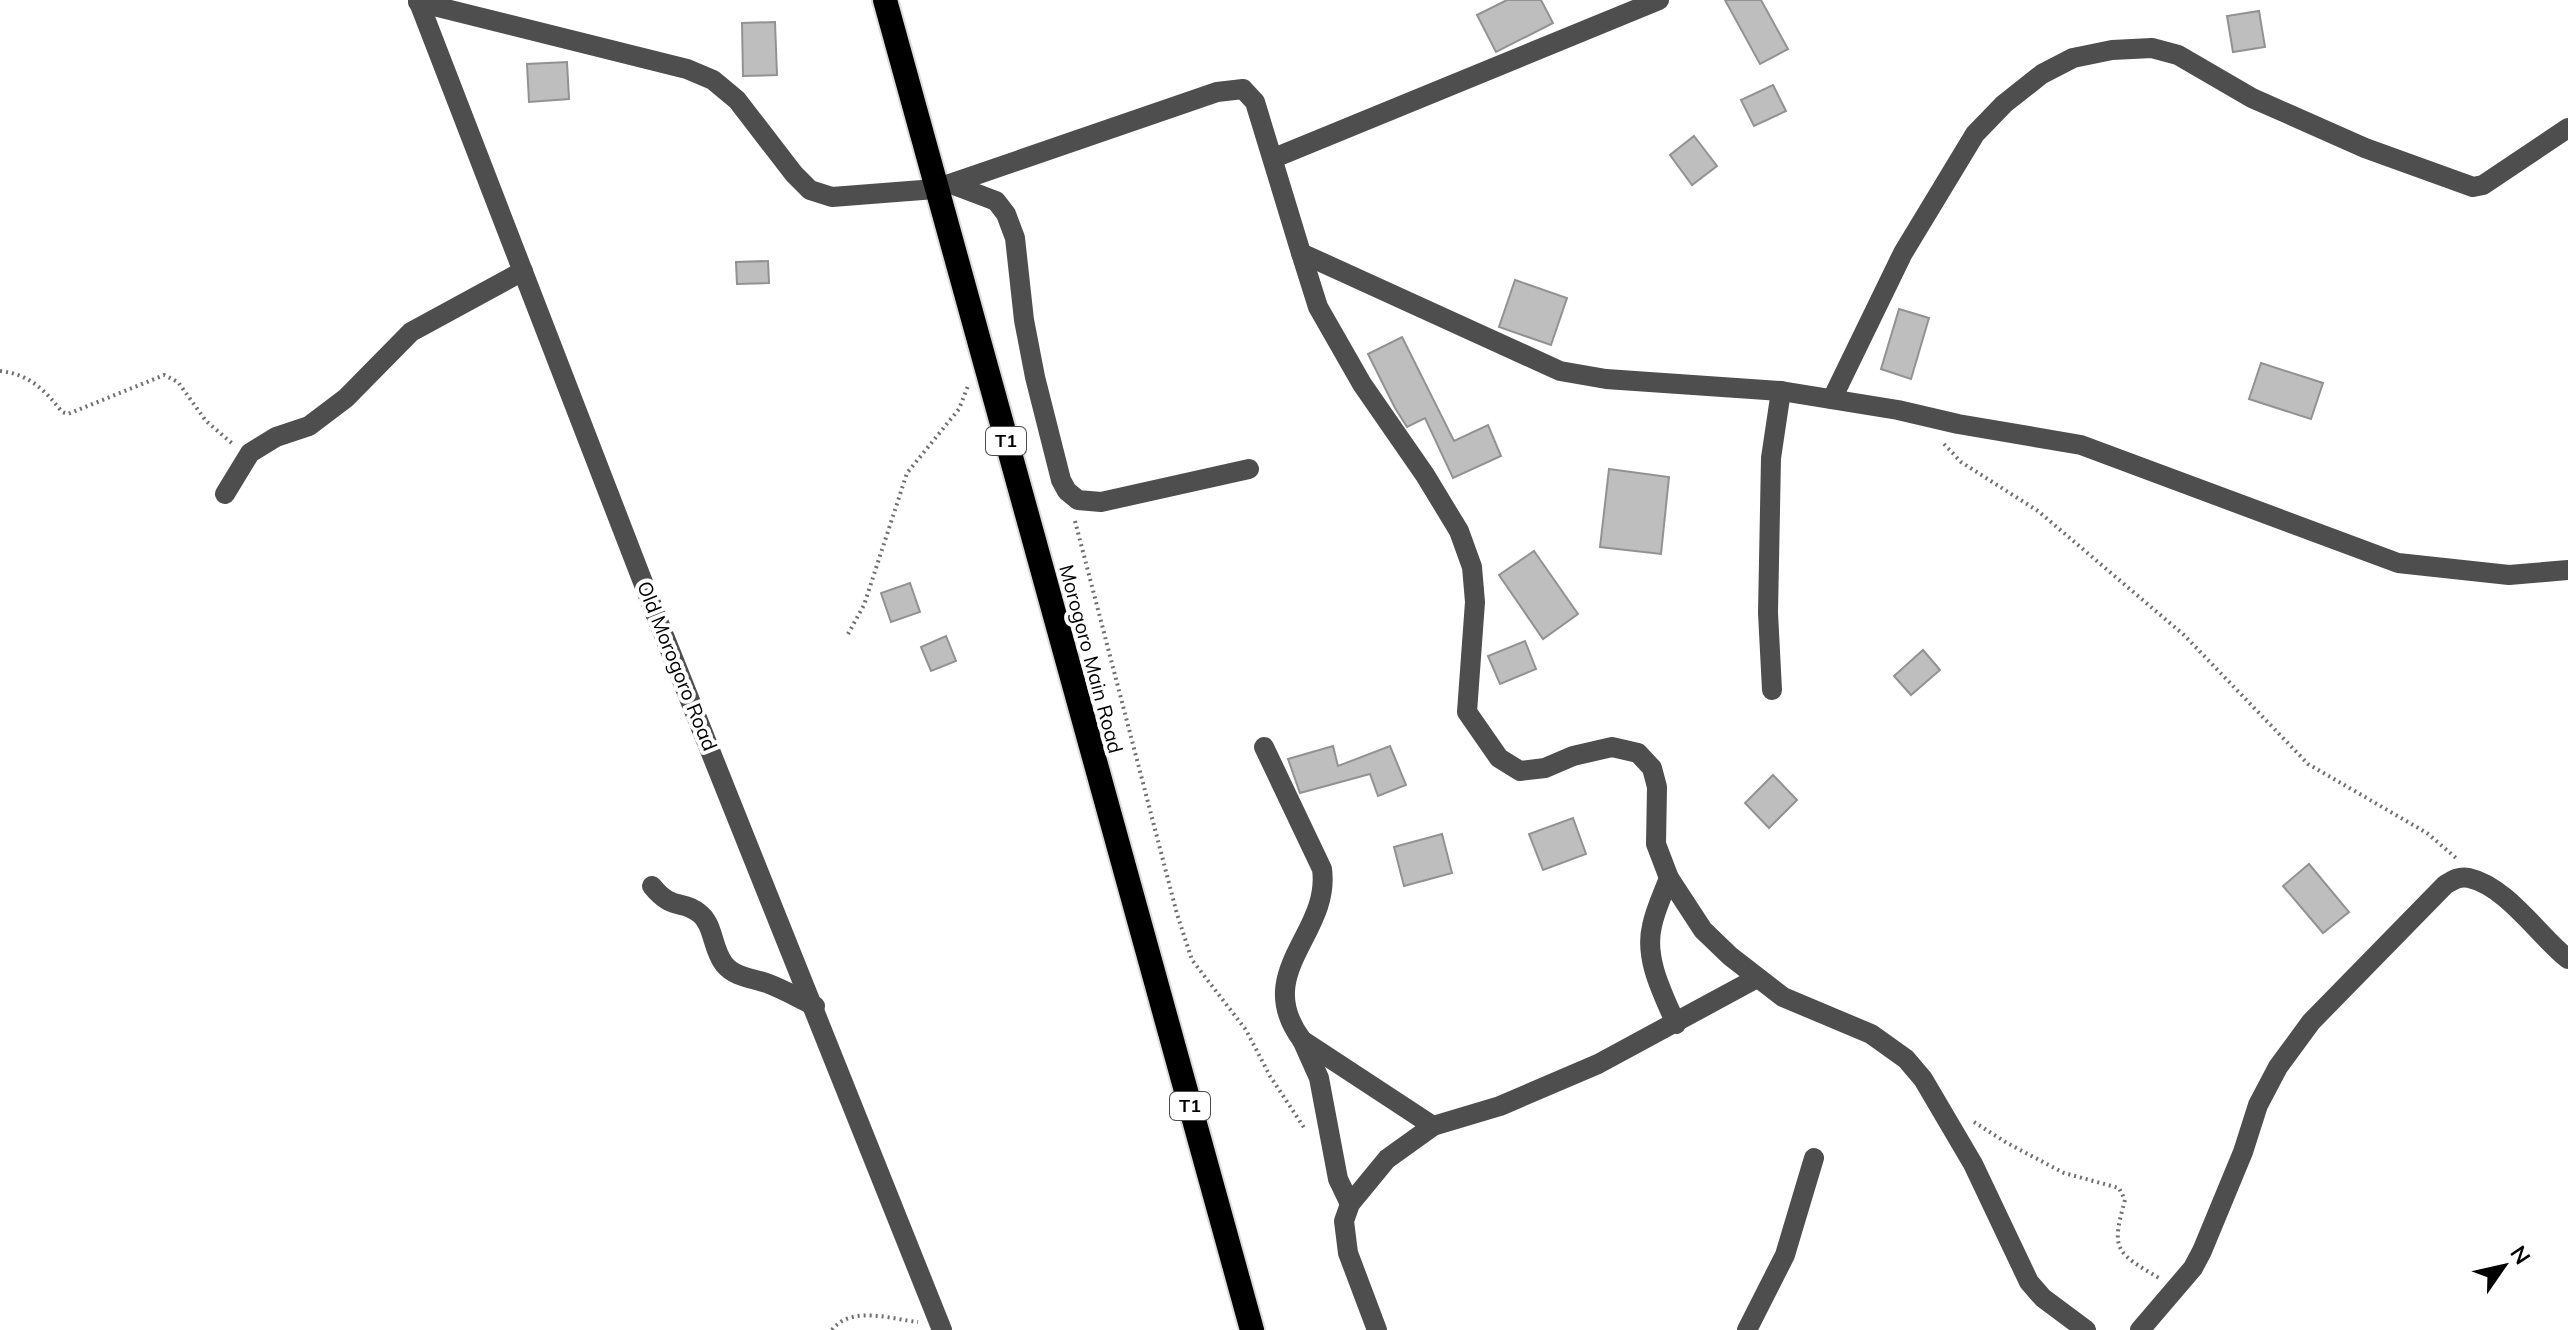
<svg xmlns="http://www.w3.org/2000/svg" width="2568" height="1330" viewBox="0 0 2568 1330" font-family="Mulish,sans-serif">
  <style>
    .building { fill: #bebebe; stroke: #929292; stroke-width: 2 }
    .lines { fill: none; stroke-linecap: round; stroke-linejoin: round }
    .highway-casing { stroke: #dbdbdb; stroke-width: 28 }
    .path { stroke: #707070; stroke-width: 4; stroke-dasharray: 2 4; stroke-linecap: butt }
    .minor { stroke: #4e4e4e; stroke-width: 20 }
    .highway { stroke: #000; stroke-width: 24 }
    .labels { text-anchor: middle; stroke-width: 8; stroke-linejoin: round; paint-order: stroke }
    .shield { fill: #fff; stroke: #4c4c4c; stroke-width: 2 }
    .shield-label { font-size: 18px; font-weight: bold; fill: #000 }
    .street-label { font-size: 20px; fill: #000; stroke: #fff }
  </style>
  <rect width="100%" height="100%" fill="#fff"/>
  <g class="building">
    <path d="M 1507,0 L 1541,0 L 1553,23 L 1496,52 L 1477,15 Z"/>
    <path d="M 1725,0 L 1761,0 L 1788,49 L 1760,64 Z"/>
    <path d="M 2259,11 L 2265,47 L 2233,52 L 2227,16 Z"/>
    <path d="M 775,22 L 777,75 L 743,76 L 742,23 Z"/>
    <path d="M 567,62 L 569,99 L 529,102 L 527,64 Z"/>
    <path d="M 1773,85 L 1786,111 L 1754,126 L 1741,100 Z"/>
    <path d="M 1694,136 L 1717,166 L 1692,185 L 1670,155 Z"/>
    <path d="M 768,261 L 769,283 L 737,284 L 736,262 Z"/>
    <path d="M 1515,280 L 1567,298 L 1551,345 L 1499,327 Z"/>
    <path d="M 1899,309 L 1929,318 L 1911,379 L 1881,369 Z"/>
    <path d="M 1402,337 L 1454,441 L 1488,425 L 1501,456 L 1453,478 L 1425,418 L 1407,427 L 1395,408 L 1368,354 Z"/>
    <path d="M 2261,363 L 2323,383 L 2311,419 L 2249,399 Z"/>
    <path d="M 1609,469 L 1669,477 L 1661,554 L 1600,547 Z"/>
    <path d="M 1534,551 L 1578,614 L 1543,639 L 1499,575 Z"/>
    <path d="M 910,583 L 920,612 L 891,622 L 881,593 Z"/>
    <path d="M 946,636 L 956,661 L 931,671 L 921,647 Z"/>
    <path d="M 1525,641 L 1536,669 L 1500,684 L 1488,656 Z"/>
    <path d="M 1923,650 L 1940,670 L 1911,695 L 1894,676 Z"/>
    <path d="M 1333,746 L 1338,766 L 1390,746 L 1406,785 L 1378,796 L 1370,774 L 1300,793 L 1288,759 Z"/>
    <path d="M 1773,775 L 1797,800 L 1769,828 L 1745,803 Z"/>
    <path d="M 1573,818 L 1586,854 L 1543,870 L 1529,834 Z"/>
    <path d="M 1442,834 L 1452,873 L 1404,886 L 1394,847 Z"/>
    <path d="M 2309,864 L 2349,912 L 2323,933 L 2283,886 Z"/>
  </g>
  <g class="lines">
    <defs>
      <path id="highway" d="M 885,0 L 1252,1330"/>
    </defs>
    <use href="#highway" class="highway-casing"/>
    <g class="path">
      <path d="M 0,371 C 29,374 45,390 62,412 L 68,414 L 164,375 L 178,382 L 206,421 L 234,445"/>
      <path d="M 1944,444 L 1961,462 L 2038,511 L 2184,635 L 2308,764 L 2427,833 L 2456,858"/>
      <path d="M 1075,521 L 1177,914 L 1192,960 L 1246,1030 L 1270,1076 L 1305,1129"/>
      <path d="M 848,634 L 864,605 L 907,473 L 959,409 L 968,386"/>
      <path d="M 1974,1122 L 2007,1143 L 2064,1173 L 2119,1188 L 2125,1200 C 2111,1250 2115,1252 2159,1278"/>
      <path d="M 832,1330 C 851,1305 891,1319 918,1322"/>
    </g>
    <g class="minor">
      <path d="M 418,0 L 651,603 L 942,1330"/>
      <path d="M 418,2 L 687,69 L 713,80 L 737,100 L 794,174 L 810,190 L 832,197 L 935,189 L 1217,92 L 1243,89 L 1255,102 L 1301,253 L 1560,371 L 1606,379 L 1781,391 L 1898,410 L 1958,424 L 2081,445 L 2398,563 L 2509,575 L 2568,570"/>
      <path d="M 1274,158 L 1659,0"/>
      <path d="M 951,184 L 996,201 L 1006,214 L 1015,238 L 1024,320 L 1035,377 L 1061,480 L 1067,491 L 1078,500 L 1101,502 L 1249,469"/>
      <path d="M 1301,253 L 1318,307 L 1362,384 L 1425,475 L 1459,531 L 1472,567 L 1475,602 L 1467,712 L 1499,758 L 1520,771 L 1545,768 L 1573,756 L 1612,747 L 1638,753 L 1652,768 L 1657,787 L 1656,844 L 1669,878 L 1703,930 L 1730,956 L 1783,997 L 1871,1034 L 1906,1059 L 1923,1079 L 1973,1164 L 2029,1282 L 2043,1298 L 2086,1330"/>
      <path d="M 1832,399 L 1903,253 L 1975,134 L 2004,104 L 2042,74 L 2073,58 L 2112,50 L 2152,48 L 2178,55 L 2252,98 L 2365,148 L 2473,187 L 2483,185 L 2568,128"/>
      <path d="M 225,494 L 250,453 L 276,437 L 309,426 L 346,398 L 411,332 L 523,271"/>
      <path d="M 1772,690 L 1768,613 L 1771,458 L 1781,391"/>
      <path d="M 1264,747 L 1322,869 C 1331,934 1251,972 1302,1040 L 1433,1126"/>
      <path d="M 1669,878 C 1663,894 1655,910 1652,926 C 1644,959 1663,994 1676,1024"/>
      <path d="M 652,886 C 673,912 682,899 699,913 C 714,924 712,949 724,964 C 735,978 754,978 769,984 C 785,990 800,999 815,1006"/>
      <path d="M 1302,1040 L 1319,1078 L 1338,1179 L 1350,1204"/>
      <path d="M 1377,1330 L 1348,1253 L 1344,1221 L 1350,1204 L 1387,1159 L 1433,1126 L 1500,1106 L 1598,1064 L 1757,978"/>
      <path d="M 1747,1330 L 1785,1255 L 1814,1158"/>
      <path d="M 2140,1330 L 2193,1268 L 2202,1251 L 2243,1152 L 2258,1105 L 2278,1067 L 2311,1022 L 2445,885 C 2453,880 2459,876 2469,878 C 2506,886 2539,936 2568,959"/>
    </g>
    <use href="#highway" class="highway"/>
  </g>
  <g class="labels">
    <g class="shield">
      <rect x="986" y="427" width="40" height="28" rx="6"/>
      <rect x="1170" y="1092" width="40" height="28" rx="6"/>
    </g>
    <g class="shield-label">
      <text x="1006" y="447">T1</text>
      <text x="1190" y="1112">T1</text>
    </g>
    <g class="street-label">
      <text transform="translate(1091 659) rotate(75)" y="7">Morogoro Main Road</text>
      <text transform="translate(677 666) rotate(68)" y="7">Old Morogoro Road</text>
    </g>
  </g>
  <g transform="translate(2504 1266) rotate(56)" stroke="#ffffff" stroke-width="6" paint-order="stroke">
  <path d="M0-6L14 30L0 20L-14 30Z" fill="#000000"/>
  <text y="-12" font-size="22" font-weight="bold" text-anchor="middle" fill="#000000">N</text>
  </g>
</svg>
